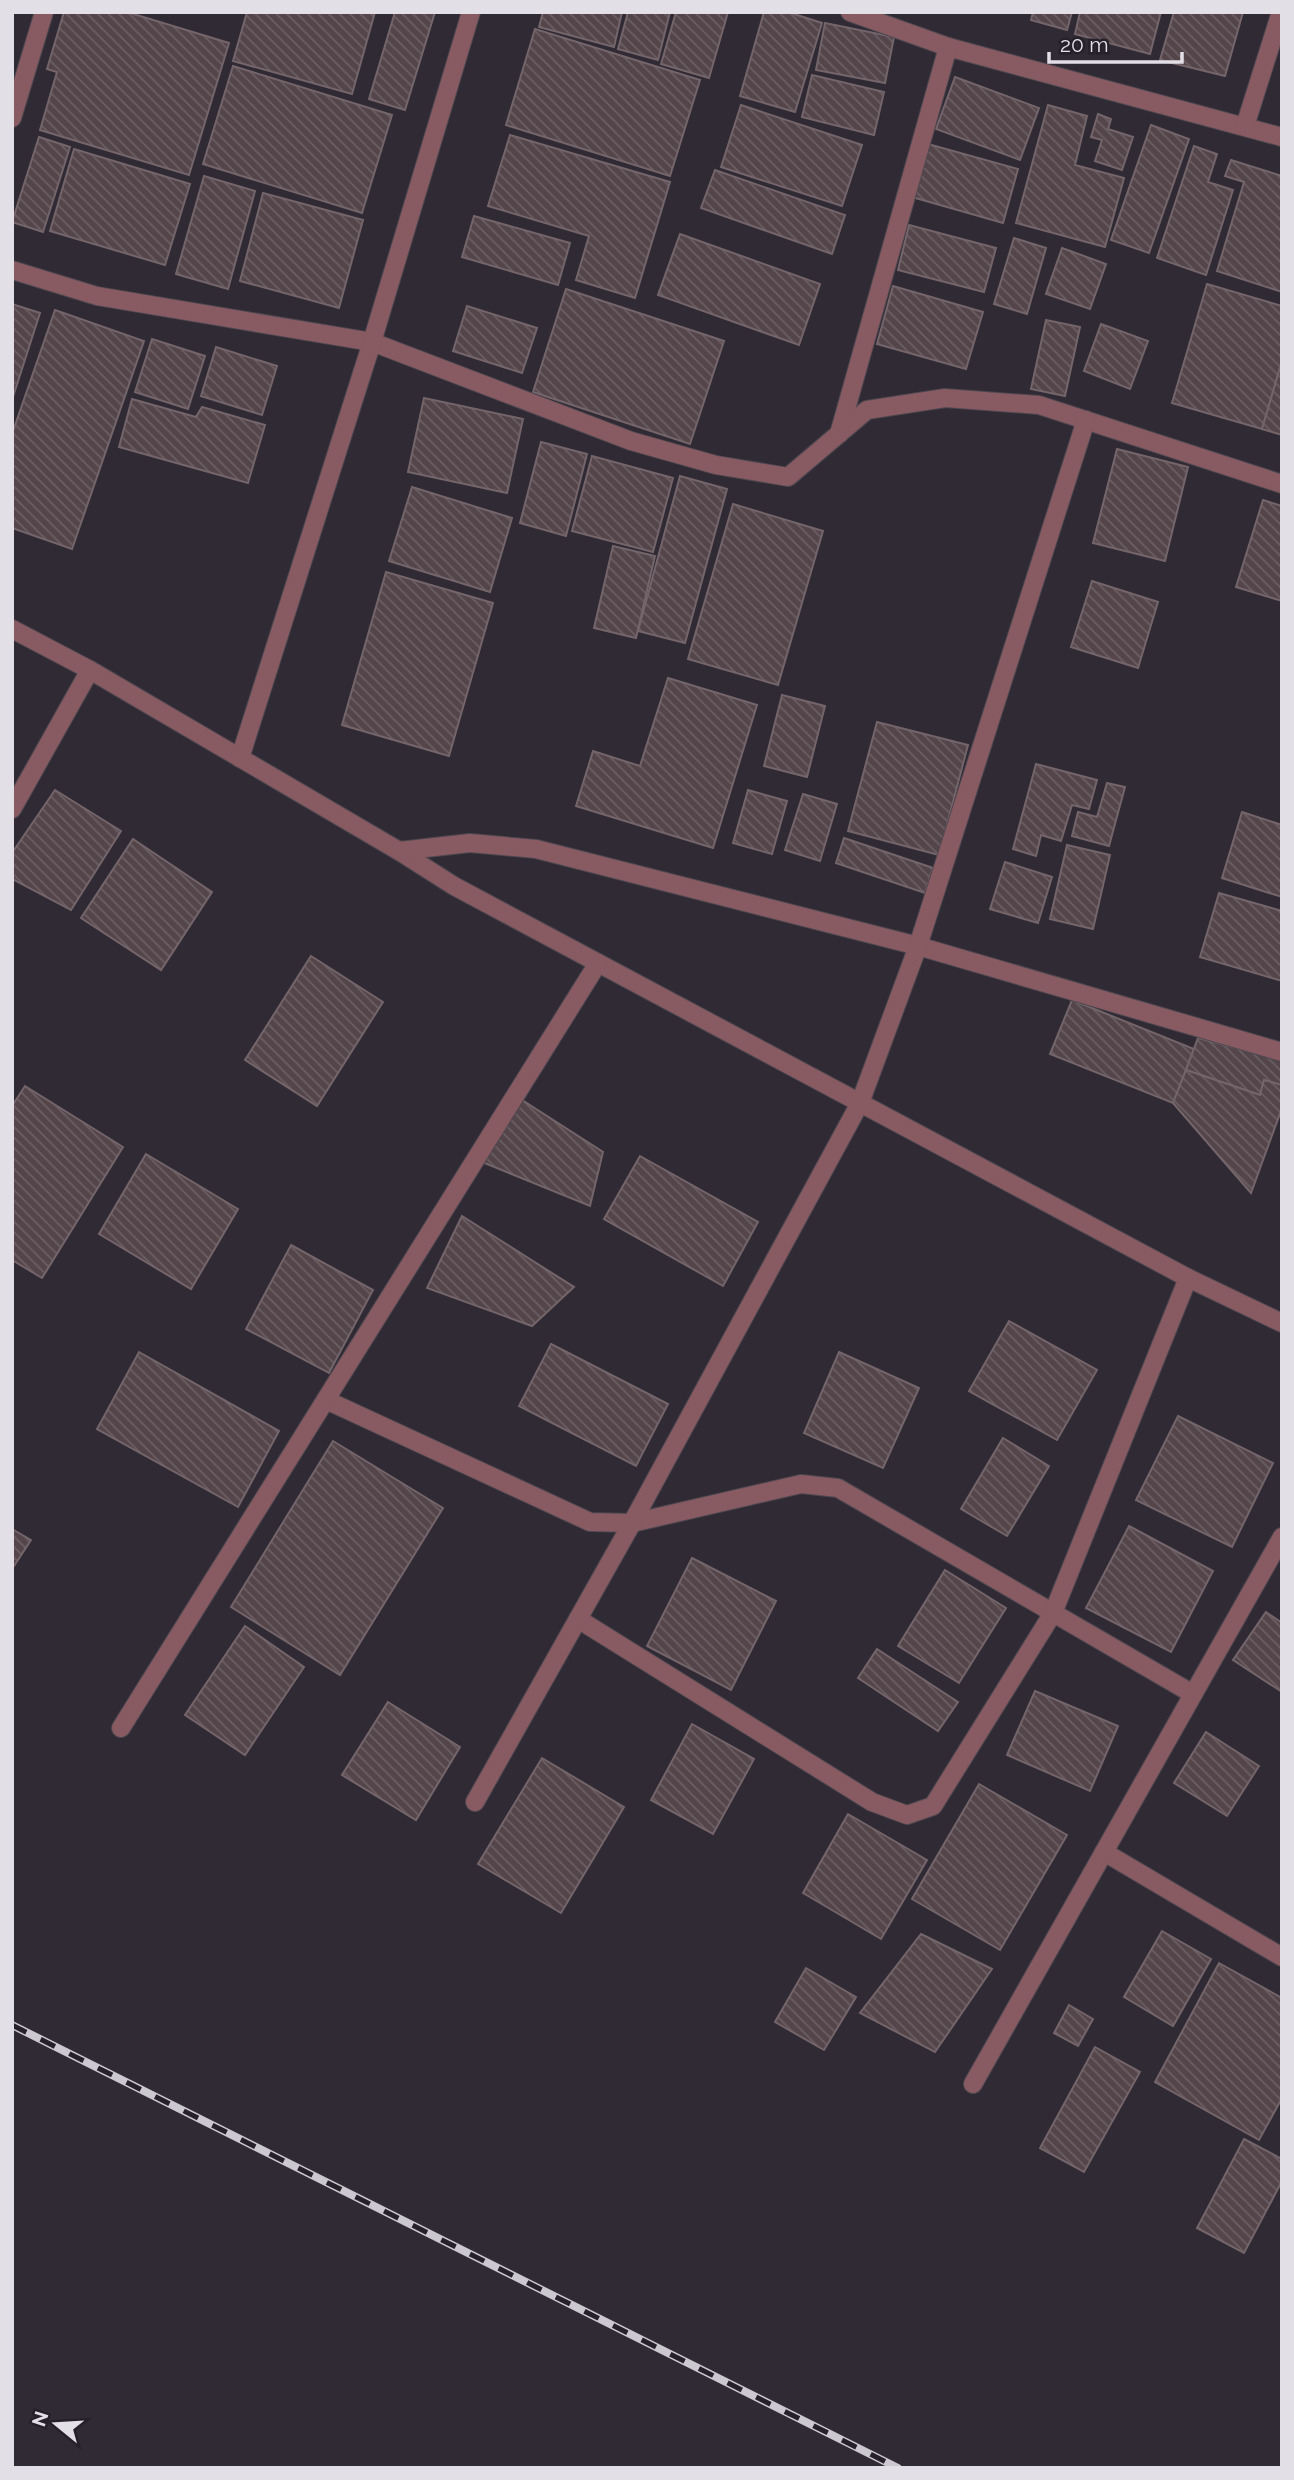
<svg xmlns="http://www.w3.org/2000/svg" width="1294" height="2480" viewBox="0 0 1294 2480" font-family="Raleway,sans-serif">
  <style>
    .building { fill: url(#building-back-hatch); stroke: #73656a; stroke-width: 2 }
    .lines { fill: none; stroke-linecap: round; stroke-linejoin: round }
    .minor-casing { stroke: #4d4750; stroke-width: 20 }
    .minor { stroke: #885a61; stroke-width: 18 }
    .rail-casing { stroke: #ccc8cf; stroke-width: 8 }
    .rail { stroke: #26202a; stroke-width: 5; stroke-dasharray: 16; stroke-linecap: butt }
  </style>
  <defs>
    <pattern id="building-back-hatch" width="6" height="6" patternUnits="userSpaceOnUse" patternTransform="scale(1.75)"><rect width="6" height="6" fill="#53454a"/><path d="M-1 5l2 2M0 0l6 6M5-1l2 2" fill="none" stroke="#6c5f64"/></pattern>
  </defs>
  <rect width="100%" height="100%" fill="#302a34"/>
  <g class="building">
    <path d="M 64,12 L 127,12 L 229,43 L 189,175 L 40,130 L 57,72 L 47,69 Z"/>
    <path d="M 247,12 L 375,12 L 352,94 L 233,61 Z"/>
    <path d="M 395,12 L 435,12 L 405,110 L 369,99 Z"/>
    <path d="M 543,12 L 622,12 L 614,47 L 539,27 Z"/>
    <path d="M 628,12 L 670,12 L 658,60 L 618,49 Z"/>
    <path d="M 676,12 L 728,12 L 709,78 L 661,64 Z"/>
    <path d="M 764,12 L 788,12 L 822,23 L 795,112 L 740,96 Z"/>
    <path d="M 1033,12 L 1072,12 L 1067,30 L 1031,20 Z"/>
    <path d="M 1080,12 L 1161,12 L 1150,54 L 1075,34 Z"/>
    <path d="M 1174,12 L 1243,12 L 1225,76 L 1160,60 Z"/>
    <path d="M 825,23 L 894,37 L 885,83 L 816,70 Z"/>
    <path d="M 535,29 L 700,80 L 670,176 L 506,125 Z"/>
    <path d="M 233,66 L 392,115 L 362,213 L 203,164 Z"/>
    <path d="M 812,75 L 884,92 L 874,135 L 802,117 Z"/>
    <path d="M 955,77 L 1039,108 L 1020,160 L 936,129 Z"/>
    <path d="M 741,105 L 862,145 L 842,206 L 721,167 Z"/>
    <path d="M 1048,105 L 1087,116 L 1075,165 L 1124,178 L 1105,247 L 1016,223 Z"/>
    <path d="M 1098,114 L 1111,119 L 1108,129 L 1133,137 L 1122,170 L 1095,161 L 1102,140 L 1091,137 Z"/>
    <path d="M 1151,125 L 1189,139 L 1149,253 L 1111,240 Z"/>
    <path d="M 510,135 L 670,182 L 635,298 L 576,280 L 589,236 L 488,206 Z"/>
    <path d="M 39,137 L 70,147 L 43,232 L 12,222 Z"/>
    <path d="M 928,144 L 1018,169 L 1003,223 L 912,197 Z"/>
    <path d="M 1194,146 L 1217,154 L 1208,182 L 1233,190 L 1206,275 L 1157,258 Z"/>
    <path d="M 74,149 L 190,184 L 165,265 L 50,231 Z"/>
    <path d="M 1231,160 L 1282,176 L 1282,292 L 1217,271 L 1244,182 L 1225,176 Z"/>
    <path d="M 715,170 L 845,215 L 832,254 L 701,208 Z"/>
    <path d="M 204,176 L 255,191 L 228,289 L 176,274 Z"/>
    <path d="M 263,193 L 363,220 L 339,308 L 240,281 Z"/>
    <path d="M 474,216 L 570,243 L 558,285 L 462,257 Z"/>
    <path d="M 909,225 L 996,248 L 984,292 L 898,270 Z"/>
    <path d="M 680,234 L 820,284 L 799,345 L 658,295 Z"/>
    <path d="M 1014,238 L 1046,248 L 1027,314 L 994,304 Z"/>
    <path d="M 1062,248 L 1106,264 L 1090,309 L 1046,294 Z"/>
    <path d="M 1207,284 L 1282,306 L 1282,361 L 1262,429 L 1172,403 Z"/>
    <path d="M 893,286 L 983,312 L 966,369 L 877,344 Z"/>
    <path d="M 566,289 L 724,341 L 690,444 L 533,392 Z"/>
    <path d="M 12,304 L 40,313 L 12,400 Z"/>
    <path d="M 467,306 L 537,328 L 522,373 L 453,351 Z"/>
    <path d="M 55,310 L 144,341 L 72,549 L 12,528 L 12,434 Z"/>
    <path d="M 1046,320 L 1080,327 L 1065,396 L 1031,389 Z"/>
    <path d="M 1101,324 L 1148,341 L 1130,389 L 1084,371 Z"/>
    <path d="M 152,339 L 205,356 L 188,409 L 135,392 Z"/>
    <path d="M 216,347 L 277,366 L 262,415 L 201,396 Z"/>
    <path d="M 1282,361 L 1282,435 L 1262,429 Z"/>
    <path d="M 424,398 L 523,419 L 507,493 L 408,472 Z"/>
    <path d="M 132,399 L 196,417 L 202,407 L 265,425 L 248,483 L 119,447 Z"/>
    <path d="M 541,442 L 587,454 L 566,536 L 520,523 Z"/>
    <path d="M 1117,449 L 1188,467 L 1165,561 L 1093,543 Z"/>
    <path d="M 592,456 L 673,478 L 653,552 L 572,531 Z"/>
    <path d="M 680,476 L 727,489 L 685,643 L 638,631 Z"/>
    <path d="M 412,487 L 512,518 L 490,592 L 389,561 Z"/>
    <path d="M 1263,500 L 1282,506 L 1282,601 L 1236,587 Z"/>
    <path d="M 733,504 L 823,531 L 778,685 L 688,659 Z"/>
    <path d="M 613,546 L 655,556 L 636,638 L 594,628 Z"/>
    <path d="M 386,572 L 493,603 L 449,756 L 342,725 Z"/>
    <path d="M 1092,581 L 1158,602 L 1138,668 L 1071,647 Z"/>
    <path d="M 668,678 L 757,705 L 713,848 L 576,806 L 593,751 L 640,766 Z"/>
    <path d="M 782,695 L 825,706 L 807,777 L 764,766 Z"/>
    <path d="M 877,722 L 968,745 L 939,855 L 848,831 Z"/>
    <path d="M 1036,764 L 1097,780 L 1089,809 L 1072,805 L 1061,841 L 1041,835 L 1036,856 L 1013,849 Z"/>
    <path d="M 1107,783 L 1125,787 L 1109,846 L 1072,836 L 1078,812 L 1097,817 Z"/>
    <path d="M 55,790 L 121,831 L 71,910 L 12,879 L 12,853 Z"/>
    <path d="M 748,790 L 787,801 L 772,854 L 733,843 Z"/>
    <path d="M 803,794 L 837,804 L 820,861 L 785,850 Z"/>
    <path d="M 1242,812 L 1282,825 L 1282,897 L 1222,878 Z"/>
    <path d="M 844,838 L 933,868 L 925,893 L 836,863 Z"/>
    <path d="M 133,839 L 212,892 L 161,970 L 81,918 Z"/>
    <path d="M 1067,845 L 1110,855 L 1093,929 L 1050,919 Z"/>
    <path d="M 1005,862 L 1052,877 L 1038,923 L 990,909 Z"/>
    <path d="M 1219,893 L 1282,911 L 1282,981 L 1200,957 Z"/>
    <path d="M 311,956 L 383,1002 L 317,1106 L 245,1060 Z"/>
    <path d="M 1072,1000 L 1194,1049 L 1173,1103 L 1050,1054 Z"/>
    <path d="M 1198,1038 L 1282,1060 L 1282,1085 L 1264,1080 L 1260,1095 L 1186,1070 Z"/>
    <path d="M 1186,1070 L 1260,1095 L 1264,1080 L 1282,1085 L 1282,1108 L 1251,1193 L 1173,1103 Z"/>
    <path d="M 25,1086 L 123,1147 L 42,1278 L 12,1260 L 12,1106 Z"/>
    <path d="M 519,1098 L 603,1152 L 590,1206 L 482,1162 Z"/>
    <path d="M 146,1154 L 238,1209 L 191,1289 L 99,1234 Z"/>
    <path d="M 640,1156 L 758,1222 L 723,1286 L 604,1219 Z"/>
    <path d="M 462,1216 L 574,1287 L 532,1326 L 427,1288 Z"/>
    <path d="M 291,1245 L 373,1290 L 329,1373 L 246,1329 Z"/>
    <path d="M 1009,1321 L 1097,1370 L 1057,1440 L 969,1391 Z"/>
    <path d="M 551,1344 L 668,1404 L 636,1466 L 519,1406 Z"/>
    <path d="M 139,1352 L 279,1431 L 238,1507 L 97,1429 Z"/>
    <path d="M 839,1352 L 919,1388 L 883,1468 L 804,1433 Z"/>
    <path d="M 1178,1416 L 1273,1463 L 1232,1547 L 1136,1500 Z"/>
    <path d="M 1003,1438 L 1049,1466 L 1007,1536 L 961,1509 Z"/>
    <path d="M 333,1441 L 443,1508 L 340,1675 L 231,1607 Z"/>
    <path d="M 1129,1526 L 1213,1571 L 1171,1652 L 1086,1608 Z"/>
    <path d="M 12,1529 L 31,1540 L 12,1569 Z"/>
    <path d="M 692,1558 L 776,1601 L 731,1690 L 647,1646 Z"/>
    <path d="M 945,1570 L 1006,1608 L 959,1683 L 898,1646 Z"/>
    <path d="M 1266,1612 L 1282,1623 L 1282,1692 L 1233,1660 Z"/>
    <path d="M 245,1626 L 304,1667 L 245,1755 L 185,1715 Z"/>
    <path d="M 877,1649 L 958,1702 L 938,1731 L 858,1678 Z"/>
    <path d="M 1035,1691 L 1118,1726 L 1090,1791 L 1007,1755 Z"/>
    <path d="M 388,1702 L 460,1747 L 416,1820 L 342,1775 Z"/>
    <path d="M 692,1724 L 754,1759 L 713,1834 L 651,1800 Z"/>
    <path d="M 1206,1732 L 1259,1766 L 1227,1816 L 1174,1783 Z"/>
    <path d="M 542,1758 L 624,1807 L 561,1913 L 478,1864 Z"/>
    <path d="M 979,1784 L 1067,1835 L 1000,1950 L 912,1899 Z"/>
    <path d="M 848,1814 L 927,1860 L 881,1939 L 803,1893 Z"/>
    <path d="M 1162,1931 L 1211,1959 L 1173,2026 L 1124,1997 Z"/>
    <path d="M 921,1934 L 992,1969 L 935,2052 L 860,2013 Z"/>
    <path d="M 1219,1963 L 1282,1998 L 1282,2098 L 1259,2140 L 1155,2082 Z"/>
    <path d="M 806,1968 L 856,1997 L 824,2050 L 775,2022 Z"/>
    <path d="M 1069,2005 L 1093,2019 L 1078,2046 L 1054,2033 Z"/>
    <path d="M 1095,2047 L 1140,2072 L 1084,2172 L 1040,2148 Z"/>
    <path d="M 1244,2139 L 1282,2159 L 1282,2181 L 1244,2253 L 1197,2228 Z"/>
  </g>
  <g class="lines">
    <defs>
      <g id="minor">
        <path d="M 850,12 L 948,47 L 1282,137"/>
        <path d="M 12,118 L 44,12"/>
        <path d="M 1245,126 L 1281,12"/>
        <path d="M 12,270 L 97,296 L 372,342 L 631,441 L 716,465 L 788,477 L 867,410 L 945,398 L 1039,405 L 1282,484"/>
        <path d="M 839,434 L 948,47"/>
        <path d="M 12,629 L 90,670 L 399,851 L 454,886 L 1188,1278 L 1282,1323"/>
        <path d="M 240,758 L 372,342 L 471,12"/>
        <path d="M 12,809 L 90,670"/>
        <path d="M 399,851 L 470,843 L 536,849 L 918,946 L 1282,1052"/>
        <path d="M 326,1400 L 590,1522 L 632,1523 L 801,1484 L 838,1488 L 1193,1694"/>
        <path d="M 578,1619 L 872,1802 L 907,1815 L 933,1806 L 1053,1613 L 1188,1278"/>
        <path d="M 121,1728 L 598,963"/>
        <path d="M 475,1802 L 632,1523 L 860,1103 L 918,946 L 1086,420"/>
        <path d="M 1104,1852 L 1282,1957"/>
        <path d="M 973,2084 L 1282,1537"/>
      </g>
    </defs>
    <use href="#minor" class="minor-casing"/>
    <use href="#minor" class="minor"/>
    <defs>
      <path id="rail" d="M 12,2025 L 898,2468"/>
    </defs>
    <use href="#rail" class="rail-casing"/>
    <use href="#rail" class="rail"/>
  </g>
  <rect width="1294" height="2480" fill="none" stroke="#e3dfe6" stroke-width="28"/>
  <g transform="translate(56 2424) rotate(288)" stroke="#26202a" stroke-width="5" paint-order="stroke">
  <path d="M0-5L12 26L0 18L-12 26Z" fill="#e3dfe6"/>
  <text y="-10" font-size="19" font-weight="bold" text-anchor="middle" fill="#e3dfe6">N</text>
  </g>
  <path d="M1049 52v10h133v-10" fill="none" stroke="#e3dfe6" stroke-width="3.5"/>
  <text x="1060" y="52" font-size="21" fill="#e3dfe6" stroke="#26202a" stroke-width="5" paint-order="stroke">20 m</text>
</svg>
